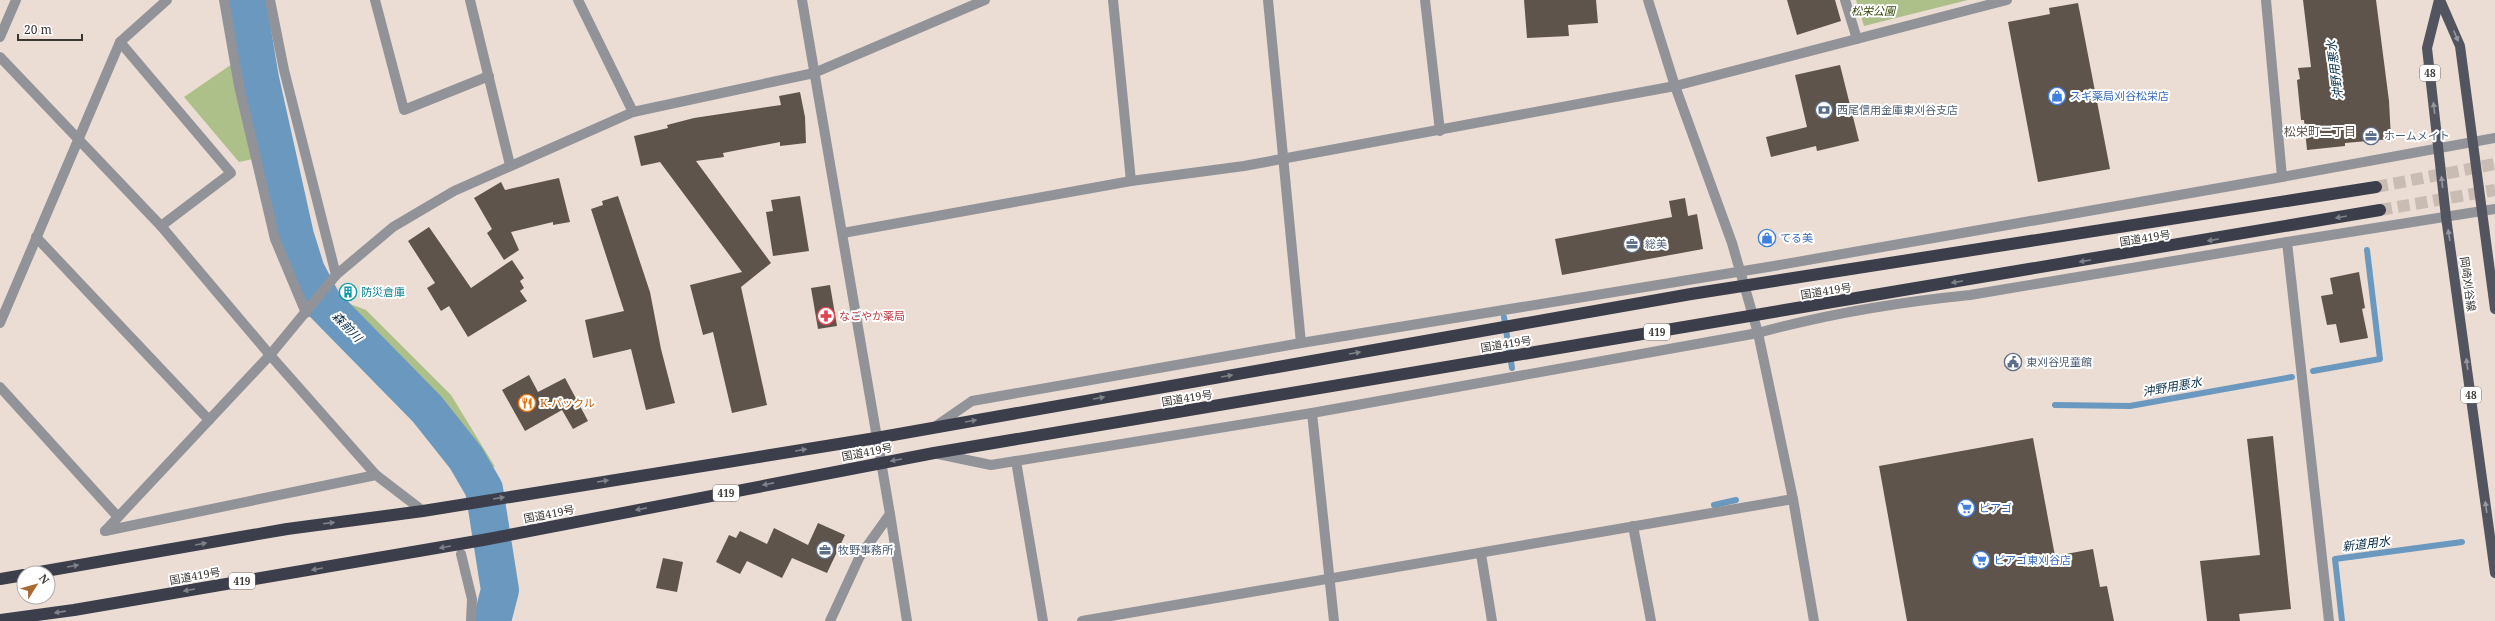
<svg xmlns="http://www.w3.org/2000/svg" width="2495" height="621" viewBox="0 0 2495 621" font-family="'Noto Serif','Noto Sans JP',serif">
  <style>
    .green { fill: #adc08a }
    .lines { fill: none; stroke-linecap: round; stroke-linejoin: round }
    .stream { stroke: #6a98bf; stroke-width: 6 }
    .river { stroke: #6a98bf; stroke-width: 38 }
    .building { fill: #5f544b }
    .highway-tunnel { stroke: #c8bcb3; stroke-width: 12; stroke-dasharray: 12 6; stroke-linecap: butt }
    .minor { stroke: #929399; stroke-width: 10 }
    .major { stroke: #52545f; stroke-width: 10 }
    .highway { stroke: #3c3f4b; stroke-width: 12 }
    .oneway { fill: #97989f }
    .oneway2 { fill: #80828a }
    .labels { text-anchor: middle; stroke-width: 4; stroke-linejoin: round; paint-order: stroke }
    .shield { fill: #fff; stroke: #767270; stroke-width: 1 }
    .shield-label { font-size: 10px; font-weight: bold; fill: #3b3632 }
    .park-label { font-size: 11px; font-style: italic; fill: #354506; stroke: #fff }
    .shop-label { font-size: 11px; fill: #366cbe; stroke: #fff; text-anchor: start }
    .service-label { font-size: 11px; fill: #4e5e75; stroke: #fff; text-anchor: start }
    .street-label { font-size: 11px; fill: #3b3632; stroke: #fff }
    .culture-label { font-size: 11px; fill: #0d838f; stroke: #fff; text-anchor: start }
    .health-label { font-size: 11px; fill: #be3a42; stroke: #fff; text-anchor: start }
    .food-label { font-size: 11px; fill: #c56008; stroke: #fff; text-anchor: start }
    .water-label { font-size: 12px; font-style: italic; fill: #0a2f4a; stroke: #fff }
    .neighbourhood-label { font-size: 12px; fill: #5b4f46; stroke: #fff }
  </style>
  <rect width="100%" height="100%" fill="#ebddd3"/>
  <g class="green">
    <path d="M 1856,0 L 1968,0 L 1864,26 Z"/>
    <path d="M 232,64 L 253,159 L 239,162 L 184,97 Z"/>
    <path d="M 342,301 L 366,310 L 451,395 L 495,467 L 474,461 L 429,406 L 340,316 Z"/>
  </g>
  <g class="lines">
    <g class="stream">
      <path d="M 1504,317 L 1512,368"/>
      <path d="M 2313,371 L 2380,359 L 2367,250"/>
      <path d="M 2055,405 L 2130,406 L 2292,377"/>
      <path d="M 1714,505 L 1736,500"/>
      <path d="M 2342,621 L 2335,559 L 2462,542"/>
    </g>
    <path class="river" d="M 247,0 L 260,79 L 295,236 L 306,271 L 323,303 L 427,409 L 466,458 L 484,489 L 500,590 L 492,621"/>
  </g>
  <g class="building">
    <path d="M 1524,0 L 1596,0 L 1598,23 L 1568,25 L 1569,36 L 1527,38 Z"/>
    <path d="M 1787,0 L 1835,0 L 1841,21 L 1797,35 Z"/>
    <path d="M 2303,0 L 2376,0 L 2389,101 L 2391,139 L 2345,143 L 2345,146 L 2307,150 L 2304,120 L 2301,120 L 2297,80 L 2300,79 L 2298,68 L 2311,67 Z"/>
    <path d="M 2078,3 L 2110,169 L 2038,182 L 2008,22 L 2050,14 L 2049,8 Z"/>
    <path d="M 1840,65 L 1859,141 L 1817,151 L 1816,146 L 1771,157 L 1766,137 L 1807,127 L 1795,75 Z"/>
    <path d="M 800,92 L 805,117 L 806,143 L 780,146 L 780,142 L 723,153 L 724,157 L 696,161 L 771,263 L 741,287 L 767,405 L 732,413 L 713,332 L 703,335 L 690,285 L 742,272 L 660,162 L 641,166 L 634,136 L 668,128 L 667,125 L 694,118 L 781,105 L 779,96 Z"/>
    <path d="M 559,178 L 570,222 L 553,225 L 553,222 L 511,232 L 519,250 L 504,260 L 487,233 L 492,229 L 474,198 L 501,182 L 505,190 Z"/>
    <path d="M 618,196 L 650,292 L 661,349 L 675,403 L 646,410 L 631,349 L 593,358 L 585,320 L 624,311 L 591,209 L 603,205 L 602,201 Z"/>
    <path d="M 800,196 L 809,251 L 773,256 L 766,212 L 773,211 L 771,200 Z"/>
    <path d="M 1685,198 L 1688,216 L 1697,214 L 1703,249 L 1562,275 L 1555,239 L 1672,217 L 1669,201 Z"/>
    <path d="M 429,227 L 471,288 L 512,260 L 524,278 L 520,281 L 524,288 L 520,291 L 527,301 L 468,337 L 449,306 L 441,311 L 427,288 L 435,283 L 408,241 Z"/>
    <path d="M 2359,272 L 2365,308 L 2362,309 L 2368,338 L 2340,343 L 2336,324 L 2327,325 L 2321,296 L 2333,294 L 2330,278 Z"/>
    <path d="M 830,285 L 837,326 L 818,329 L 811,288 Z"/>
    <path d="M 529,375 L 538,392 L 565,378 L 588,421 L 573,429 L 562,410 L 525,431 L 502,390 Z"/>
    <path d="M 2273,436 L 2291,609 L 2239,614 L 2240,621 L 2207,621 L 2200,561 L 2260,555 L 2247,439 Z"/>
    <path d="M 2033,438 L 2055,556 L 2093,549 L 2100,587 L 2107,586 L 2114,621 L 1907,621 L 1879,466 Z"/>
    <path d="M 818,523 L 845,535 L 827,573 L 792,558 L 782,578 L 747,561 L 740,574 L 716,562 L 729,535 L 736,538 L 740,531 L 767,544 L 774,528 L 808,545 Z"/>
    <path d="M 663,558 L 683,562 L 677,592 L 656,588 Z"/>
  </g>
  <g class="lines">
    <g class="highway-tunnel">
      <path d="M 2376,187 L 2495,164"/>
      <path d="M 2380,210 L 2495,190"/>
    </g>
    <g class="minor">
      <path d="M 224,0 L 239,86 L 275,239 L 306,313"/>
      <path d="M 270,0 L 284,70 L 336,275"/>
      <path d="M 375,0 L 404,110 L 489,76"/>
      <path d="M 470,0 L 510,165"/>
      <path d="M 578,0 L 633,112"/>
      <path d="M 802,0 L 890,514 L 907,621"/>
      <path d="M 1113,0 L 1131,181"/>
      <path d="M 1268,0 L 1301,343"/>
      <path d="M 1425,0 L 1440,131"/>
      <path d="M 1648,0 L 1675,86 L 1732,243 L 1758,333 L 1793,499 L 1814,621"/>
      <path d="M 1845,0 L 1857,39"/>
      <path d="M 2266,0 L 2282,177 L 2495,138"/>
      <path d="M 0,37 L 16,0"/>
      <path d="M 120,42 L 231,173 L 161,226"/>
      <path d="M 0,57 L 161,226 L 270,355 L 376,475"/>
      <path d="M 843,233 L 1131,181 L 1244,166 L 1675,86 L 2007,0"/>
      <path d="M 36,237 L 209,420"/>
      <path d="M 0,323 L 120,42 L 167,0"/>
      <path d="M 0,387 L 118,517"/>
      <path d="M 1312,413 L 1334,621"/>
      <path d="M 933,428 L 972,401 L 1301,343 L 1774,266 L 2282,177"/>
      <path d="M 938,454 L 991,465 L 1312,413 L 1758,333 C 1827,314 1899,302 1970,295 L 2287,242"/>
      <path d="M 1016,461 L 1043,621"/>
      <path d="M 1633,526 L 1651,621"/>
      <path d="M 105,531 L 270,355 L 336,275 L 393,227 L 454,191 L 633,112 L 814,73 L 985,0"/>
      <path d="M 105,531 L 376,475 L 423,511"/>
      <path d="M 461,554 L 472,599 L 471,621"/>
      <path d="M 1481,554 L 1492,621"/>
      <path d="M 830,621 L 860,556 L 890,514"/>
      <path d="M 1082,621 L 1793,499"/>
      <path d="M 2329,621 L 2287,242 L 2495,209"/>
    </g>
    <g class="major">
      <path d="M 2439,0 L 2427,48 L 2446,217 L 2495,573"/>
      <path d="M 2440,0 L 2460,46 L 2495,309"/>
    </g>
    <g class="highway">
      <path d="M 34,573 L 287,529 L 423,511 L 876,438 L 1691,294 L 2376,187"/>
      <path d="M 0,579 L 24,575"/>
      <path d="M 0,620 L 74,610 L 483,540 L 934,453 L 2380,210"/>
    </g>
  </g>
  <defs><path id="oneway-solid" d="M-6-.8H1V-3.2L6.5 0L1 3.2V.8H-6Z"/></defs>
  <g class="oneway">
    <use href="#oneway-solid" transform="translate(2456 36) rotate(67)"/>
    <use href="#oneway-solid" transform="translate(2434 108) rotate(-97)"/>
    <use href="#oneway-solid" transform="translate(2442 182) rotate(-96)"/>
    <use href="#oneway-solid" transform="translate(2449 235) rotate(-99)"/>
    <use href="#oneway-solid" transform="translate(2467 364) rotate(-98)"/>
    <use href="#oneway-solid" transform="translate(2486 507) rotate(-98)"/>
  </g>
  <g class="oneway2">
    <use href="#oneway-solid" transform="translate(2341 217) rotate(170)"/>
    <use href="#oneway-solid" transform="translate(2213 240) rotate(171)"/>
    <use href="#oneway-solid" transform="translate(2085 261) rotate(171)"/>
    <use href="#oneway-solid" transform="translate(1957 282) rotate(171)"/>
    <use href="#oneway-solid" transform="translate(1355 353) rotate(-10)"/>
    <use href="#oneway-solid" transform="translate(1227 376) rotate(-10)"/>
    <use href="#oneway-solid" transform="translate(1099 398) rotate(-10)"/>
    <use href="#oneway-solid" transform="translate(971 421) rotate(-10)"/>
    <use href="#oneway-solid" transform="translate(801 450) rotate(-9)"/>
    <use href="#oneway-solid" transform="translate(896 460) rotate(170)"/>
    <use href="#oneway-solid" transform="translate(603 481) rotate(-9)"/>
    <use href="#oneway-solid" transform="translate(768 484) rotate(169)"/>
    <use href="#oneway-solid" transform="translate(499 498) rotate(-9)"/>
    <use href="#oneway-solid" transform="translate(641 509) rotate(169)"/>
    <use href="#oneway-solid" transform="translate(329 523) rotate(-7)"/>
    <use href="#oneway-solid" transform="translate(201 544) rotate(-10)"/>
    <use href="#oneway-solid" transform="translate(445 547) rotate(170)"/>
    <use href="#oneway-solid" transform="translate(73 566) rotate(-10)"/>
    <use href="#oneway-solid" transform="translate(317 569) rotate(170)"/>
    <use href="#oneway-solid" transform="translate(189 590) rotate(170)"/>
    <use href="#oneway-solid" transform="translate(60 612) rotate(172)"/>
  </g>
  <defs>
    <symbol id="shop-ring" viewBox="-11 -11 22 22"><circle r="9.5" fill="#fff" stroke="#3f7fe0" stroke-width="1.5"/><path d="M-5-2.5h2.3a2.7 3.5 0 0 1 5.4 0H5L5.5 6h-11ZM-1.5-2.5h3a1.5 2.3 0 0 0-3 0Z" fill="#3f7fe0"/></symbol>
    <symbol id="bank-ring" viewBox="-11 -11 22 22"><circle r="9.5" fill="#fff" stroke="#5c6f8a" stroke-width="1.5"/><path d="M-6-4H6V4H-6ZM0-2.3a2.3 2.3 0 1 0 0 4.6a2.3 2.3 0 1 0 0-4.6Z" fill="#5c6f8a"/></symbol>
    <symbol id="office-ring" viewBox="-11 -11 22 22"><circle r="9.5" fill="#fff" stroke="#5c6f8a" stroke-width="1.5"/><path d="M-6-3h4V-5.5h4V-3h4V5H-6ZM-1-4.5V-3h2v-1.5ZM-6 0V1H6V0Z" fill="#5c6f8a"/></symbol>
    <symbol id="building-ring" viewBox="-11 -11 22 22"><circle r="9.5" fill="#fff" stroke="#0f9aa8" stroke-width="1.5"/><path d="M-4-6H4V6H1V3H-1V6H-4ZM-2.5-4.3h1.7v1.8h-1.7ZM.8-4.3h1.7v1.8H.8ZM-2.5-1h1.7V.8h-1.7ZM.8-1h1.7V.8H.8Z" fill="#0f9aa8"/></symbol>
    <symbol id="pharmacy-ring" viewBox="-11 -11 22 22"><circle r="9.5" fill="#fff" stroke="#e0444e" stroke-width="1.5"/><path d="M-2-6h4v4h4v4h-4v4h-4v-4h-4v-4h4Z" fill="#e0444e"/></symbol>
    <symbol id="civic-ring" viewBox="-11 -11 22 22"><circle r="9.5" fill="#fff" stroke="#5c6f8a" stroke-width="1.5"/><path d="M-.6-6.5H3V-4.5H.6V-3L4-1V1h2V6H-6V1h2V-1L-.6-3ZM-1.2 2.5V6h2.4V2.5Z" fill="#5c6f8a"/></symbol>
    <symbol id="restaurant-ring" viewBox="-11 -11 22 22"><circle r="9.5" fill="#fff" stroke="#e8710a" stroke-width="1.5"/><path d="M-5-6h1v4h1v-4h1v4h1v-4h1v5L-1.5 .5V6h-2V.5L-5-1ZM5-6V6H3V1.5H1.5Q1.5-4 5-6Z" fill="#e8710a"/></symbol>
    <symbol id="supermarket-ring" viewBox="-11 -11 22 22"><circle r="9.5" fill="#fff" stroke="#3f7fe0" stroke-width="1.5"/><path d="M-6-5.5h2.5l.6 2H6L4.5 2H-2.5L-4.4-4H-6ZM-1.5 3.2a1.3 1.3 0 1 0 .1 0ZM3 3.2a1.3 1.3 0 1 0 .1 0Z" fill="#3f7fe0"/></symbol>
  </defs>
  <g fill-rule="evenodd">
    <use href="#shop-ring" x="2047" y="86" width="20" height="20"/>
    <use href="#bank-ring" x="1814" y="100" width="20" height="20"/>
    <use href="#office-ring" x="2361" y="126" width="20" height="20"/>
    <use href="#shop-ring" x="1757" y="228" width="20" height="20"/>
    <use href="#office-ring" x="1622" y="234" width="20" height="20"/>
    <use href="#building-ring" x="338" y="282" width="20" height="20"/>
    <use href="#pharmacy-ring" x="816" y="306" width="20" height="20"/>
    <use href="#civic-ring" x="2003" y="352" width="20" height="20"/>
    <use href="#restaurant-ring" x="517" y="393" width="20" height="20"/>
    <use href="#supermarket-ring" x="1956" y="498" width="20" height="20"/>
    <use href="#office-ring" x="815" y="540" width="20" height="20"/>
    <use href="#supermarket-ring" x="1971" y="550" width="20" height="20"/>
  </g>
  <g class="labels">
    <g class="shield">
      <rect x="2420" y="65" width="20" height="16" rx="3"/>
      <rect x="1644" y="324" width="26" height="16" rx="3"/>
      <rect x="2461" y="387" width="20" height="16" rx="3"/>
      <rect x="713" y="485" width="26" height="16" rx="3"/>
      <rect x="229" y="573" width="26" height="16" rx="3"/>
    </g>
    <g class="shield-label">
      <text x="2430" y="77">48</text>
      <text x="1657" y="336">419</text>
      <text x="2471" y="399">48</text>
      <text x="726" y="497">419</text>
      <text x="242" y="585">419</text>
    </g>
    <g class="park-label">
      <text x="1873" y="15">松栄公園</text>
    </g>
    <g class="shop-label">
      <text x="2070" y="100">スギ薬局刈谷松栄店</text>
      <text x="1780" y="242">てる美</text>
      <text x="1979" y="512">ピアゴ</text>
      <text x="1994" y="564">ピアゴ東刈谷店</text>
    </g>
    <g class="service-label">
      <text x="1837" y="114">西尾信用金庫東刈谷支店</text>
      <text x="2384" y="140">ホームメイト</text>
      <text x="1645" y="248">総美</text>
      <text x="2026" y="366">東刈谷児童館</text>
      <text x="838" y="554">牧野事務所</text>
    </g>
    <g class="street-label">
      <text transform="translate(2145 238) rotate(-9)" y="4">国道419号</text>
      <text transform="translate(2468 284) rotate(82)" y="4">岡崎刈谷線</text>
      <text transform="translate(1826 291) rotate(-9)" y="4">国道419号</text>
      <text transform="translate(1506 344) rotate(-9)" y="4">国道419号</text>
      <text transform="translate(1187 398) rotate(-9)" y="4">国道419号</text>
      <text transform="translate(867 452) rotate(-11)" y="4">国道419号</text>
      <text transform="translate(549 514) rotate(-11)" y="4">国道419号</text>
      <text transform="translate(195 576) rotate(-10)" y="4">国道419号</text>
    </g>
    <g class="culture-label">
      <text x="361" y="296">防災倉庫</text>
    </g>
    <g class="health-label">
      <text x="839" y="320">なごやか薬局</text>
    </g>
    <g class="food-label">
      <text x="540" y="407">K-パックル</text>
    </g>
    <g class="water-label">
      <text transform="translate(2335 70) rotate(-97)" y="4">沖野用悪水</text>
      <text transform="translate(347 327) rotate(46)" y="4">森前川</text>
      <text transform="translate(2172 387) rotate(-10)" y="4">沖野用悪水</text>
      <text transform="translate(2366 544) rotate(-7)" y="4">新道用水</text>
    </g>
    <g class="neighbourhood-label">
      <text x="2320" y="136">松栄町二丁目</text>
    </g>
  </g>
  <g transform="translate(36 585) rotate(53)"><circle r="19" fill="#ffffff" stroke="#b1afad"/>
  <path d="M0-3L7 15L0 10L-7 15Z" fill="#a96a31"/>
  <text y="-6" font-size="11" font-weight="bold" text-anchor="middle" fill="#3b3632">N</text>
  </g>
  <path d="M18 34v6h64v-6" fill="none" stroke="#3b3632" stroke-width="2"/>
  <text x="24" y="34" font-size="12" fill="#3b3632" stroke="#ffffff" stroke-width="3" paint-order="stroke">20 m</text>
</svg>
